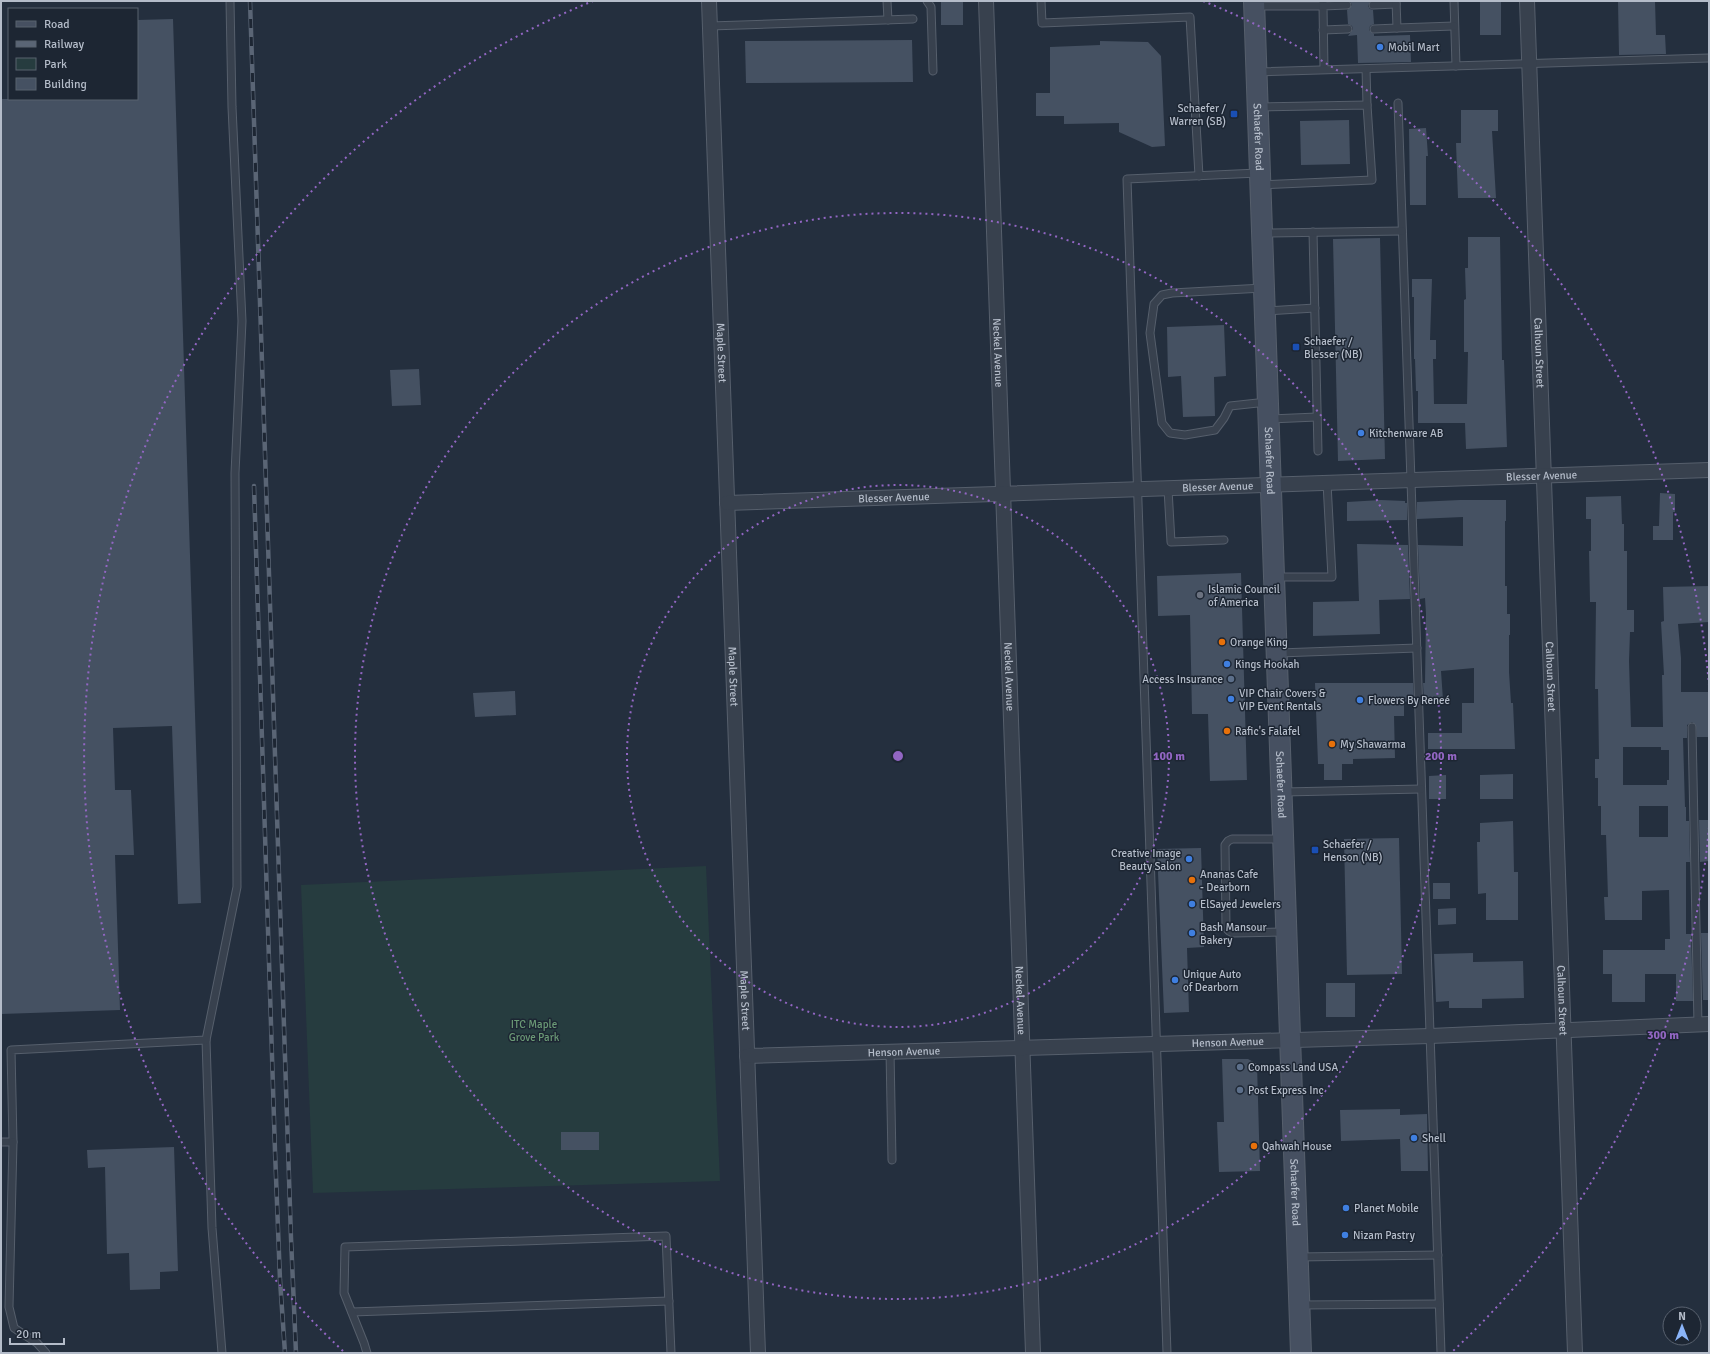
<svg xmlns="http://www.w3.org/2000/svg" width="1710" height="1354" viewBox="0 0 1710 1354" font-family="Signika,sans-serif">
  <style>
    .green { fill: #263c3f }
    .building { fill: #455162; fill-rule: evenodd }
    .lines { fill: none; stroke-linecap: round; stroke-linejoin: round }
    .lane-casing { stroke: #565f6c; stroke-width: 9 }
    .street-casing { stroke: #565f6c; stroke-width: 16 }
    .secondary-casing { stroke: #565f6c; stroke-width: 22 }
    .lane { stroke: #38414e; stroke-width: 7 }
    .street { stroke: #38414e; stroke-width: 14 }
    .secondary { stroke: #465061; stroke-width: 20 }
    .rail-casing { stroke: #5a6575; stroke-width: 4.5 }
    .rail { stroke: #1d2633; stroke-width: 3; stroke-dasharray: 9; stroke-linecap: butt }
    .ring { fill: none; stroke: #9266c3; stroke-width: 2; stroke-dasharray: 2 4 }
    .shop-dot { fill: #3f7fe0; stroke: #1d2633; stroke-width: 1.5 }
    .transit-dot { fill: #1a4fb4; stroke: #1d2633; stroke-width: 1.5 }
    .worship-dot { fill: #6b7280; stroke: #1d2633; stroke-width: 1.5 }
    .food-dot { fill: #e8710a; stroke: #1d2633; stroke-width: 1.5 }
    .service-dot { fill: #5c6f8a; stroke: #1d2633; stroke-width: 1.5 }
    .labels { text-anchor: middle; stroke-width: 3; stroke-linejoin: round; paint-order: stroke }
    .poi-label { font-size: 11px; fill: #b4bcc9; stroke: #1d2633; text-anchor: start }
    .street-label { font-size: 11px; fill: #b4bcc9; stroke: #1d2633 }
    .park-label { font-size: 11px; fill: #6b9a76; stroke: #1d2633 }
    .centre { fill: #9266c3; stroke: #1d2633; stroke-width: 2 }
    .ring-label { font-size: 12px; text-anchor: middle; font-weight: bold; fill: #9266c3; stroke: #1d2633; stroke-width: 3; stroke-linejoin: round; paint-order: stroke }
  </style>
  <rect width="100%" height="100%" fill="#242f3e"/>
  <path class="green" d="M 706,866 L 720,1181 L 313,1193 L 301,885 Z"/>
  <g class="building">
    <rect x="941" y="1" width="22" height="24"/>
    <path d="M 1350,1 L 1370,1 L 1368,6 L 1370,9 L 1373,10 L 1374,24 L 1370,26 L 1369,30 L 1374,34 L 1374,36 L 1410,35 L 1411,62 L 1358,63 L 1357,35 L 1348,36 L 1353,29 L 1352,26 L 1348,24 L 1347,10 L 1352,5 Z"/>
    <rect x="1480" y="1" width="21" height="34"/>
    <path d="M 1618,1 L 1655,1 L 1656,35 L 1665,35 L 1666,54 L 1619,55 Z"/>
    <path d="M 173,19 L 201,903 L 178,904 L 172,726 L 113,728 L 115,790 L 131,790 L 134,855 L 115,855 L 120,1010 L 1,1014 L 1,99 L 137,99 L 137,20 Z"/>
    <path d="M 912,40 L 913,82 L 746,83 L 745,41 Z"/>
    <path d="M 1100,41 L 1148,42 L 1161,56 L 1165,146 L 1152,147 L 1119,132 L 1119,123 L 1064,124 L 1064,116 L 1036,116 L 1036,93 L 1050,93 L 1050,47 L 1100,45 Z"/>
    <path d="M 1461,110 L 1498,110 L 1498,131 L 1492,131 L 1496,198 L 1458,198 L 1456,143 L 1461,143 Z"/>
    <path d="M 1349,120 L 1350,164 L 1301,165 L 1300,121 Z"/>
    <path d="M 1426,128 L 1428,156 L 1426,156 L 1426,205 L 1410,205 L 1409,129 Z"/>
    <path d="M 1468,237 L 1500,237 L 1502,360 L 1504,360 L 1507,447 L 1466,449 L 1465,423 L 1418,423 L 1418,391 L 1416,391 L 1415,359 L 1414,359 L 1414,297 L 1412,297 L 1412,279 L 1432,279 L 1430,340 L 1436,340 L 1436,359 L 1433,359 L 1434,404 L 1467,404 L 1468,352 L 1464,352 L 1464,300 L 1466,299 L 1465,268 L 1468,268 Z"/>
    <path d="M 1380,238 L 1385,459 L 1338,461 L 1333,239 Z"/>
    <path d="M 1224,325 L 1226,376 L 1214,377 L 1215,416 L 1183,417 L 1181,376 L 1168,377 L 1167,327 Z"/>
    <path d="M 419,369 L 421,405 L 392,406 L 390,370 Z"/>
    <path d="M 1660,493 L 1675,494 L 1675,512 L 1673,512 L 1673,540 L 1653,540 L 1653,526 L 1659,526 Z"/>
    <path d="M 1621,496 L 1622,524 L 1624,524 L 1624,551 L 1627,551 L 1627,610 L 1634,610 L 1634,632 L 1630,632 L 1629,661 L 1631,727 L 1663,727 L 1662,675 L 1664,675 L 1661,622 L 1664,621 L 1663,587 L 1709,586 L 1709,622 L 1678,624 L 1681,658 L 1681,692 L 1709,692 L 1709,737 L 1697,737 L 1696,725 L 1692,722 L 1687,725 L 1687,738 L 1683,738 L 1685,807 L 1686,807 L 1686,821 L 1689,821 L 1690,862 L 1686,862 L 1686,934 L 1691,934 L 1693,1001 L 1676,1001 L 1676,974 L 1645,974 L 1645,1002 L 1612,1002 L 1612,974 L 1603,974 L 1603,950 L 1665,950 L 1665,939 L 1670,939 L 1669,890 L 1642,891 L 1642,920 L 1605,920 L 1604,897 L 1608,897 L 1606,835 L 1601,835 L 1601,806 L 1598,806 L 1598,778 L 1595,778 L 1595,759 L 1599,759 L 1598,689 L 1595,689 L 1596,602 L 1590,602 L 1589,551 L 1591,551 L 1591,519 L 1586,519 L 1586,497 ZM 1623,747 L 1661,747 L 1661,750 L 1669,750 L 1669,780 L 1667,780 L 1667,785 L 1623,785 ZM 1639,806 L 1668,806 L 1668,837 L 1639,837 Z"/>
    <path d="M 1381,500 L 1405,501 L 1405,503 L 1407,503 L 1407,520 L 1347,521 L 1347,502 Z"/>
    <path d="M 1460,500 L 1506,500 L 1506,521 L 1505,521 L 1505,586 L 1507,586 L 1507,614 L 1510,614 L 1510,635 L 1509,635 L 1509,672 L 1511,703 L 1513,703 L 1515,749 L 1428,749 L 1428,733 L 1462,733 L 1462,703 L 1474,703 L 1474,668 L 1441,671 L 1443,700 L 1424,701 L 1423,683 L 1425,683 L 1426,614 L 1425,598 L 1420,599 L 1418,545 L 1463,546 L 1463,517 L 1417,519 L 1417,502 Z"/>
    <path d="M 1357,544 L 1408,545 L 1410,599 L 1379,600 L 1380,634 L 1313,636 L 1313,602 L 1359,601 Z"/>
    <path d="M 1241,573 L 1247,780 L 1210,781 L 1208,714 L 1192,714 L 1190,615 L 1158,616 L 1157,576 Z"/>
    <path d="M 1315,683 L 1413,683 L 1414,701 L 1404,702 L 1404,716 L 1394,716 L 1395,758 L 1353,759 L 1353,764 L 1342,764 L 1342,780 L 1324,780 L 1324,764 L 1318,764 Z"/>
    <path d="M 515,691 L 516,715 L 475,717 L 473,693 Z"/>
    <path d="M 1513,774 L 1513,799 L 1480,799 L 1480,775 Z"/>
    <path d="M 1446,775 L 1446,799 L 1429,799 L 1429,776 Z"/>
    <path d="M 1699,820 L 1709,820 L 1709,861 L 1700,862 Z"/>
    <path d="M 1513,821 L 1514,872 L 1518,872 L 1518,920 L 1486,920 L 1486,893 L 1478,894 L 1477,842 L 1480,842 L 1480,823 Z"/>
    <path d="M 1399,838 L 1402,974 L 1347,975 L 1344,839 Z"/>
    <path d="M 1201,848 L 1204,947 L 1187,948 L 1189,1012 L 1164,1013 L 1157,849 Z"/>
    <rect x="1433" y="883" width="17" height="16"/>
    <path d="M 1456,908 L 1456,924 L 1438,925 L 1438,909 Z"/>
    <path d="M 1701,933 L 1709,933 L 1709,1000 L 1703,1000 Z"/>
    <path d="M 1473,953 L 1473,962 L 1523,961 L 1524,998 L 1482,999 L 1482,1008 L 1449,1008 L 1449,1001 L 1436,1002 L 1434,954 Z"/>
    <rect x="1326" y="983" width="29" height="34"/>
    <path d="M 1222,1059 L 1248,1059 L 1257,1064 L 1260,1171 L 1219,1172 L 1217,1122 L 1224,1122 Z"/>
    <path d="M 1400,1109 L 1400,1115 L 1427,1114 L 1428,1171 L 1401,1171 L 1400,1139 L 1341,1141 L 1340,1110 Z"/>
    <rect x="561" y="1132" width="38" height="18"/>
    <path d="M 174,1147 L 178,1271 L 160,1272 L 160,1289 L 130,1290 L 129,1253 L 107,1254 L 105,1167 L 88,1168 L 87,1150 Z"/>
  </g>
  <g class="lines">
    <defs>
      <g id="lane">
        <path d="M 887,1 L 888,20"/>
        <path d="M 927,1 L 931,7 L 933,71"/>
        <path d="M 1041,1 L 1042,23 L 1190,17 L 1199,176"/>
        <path d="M 1454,1 L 1456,66"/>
        <path d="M 1373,5 L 1396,4"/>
        <path d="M 1256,6 L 1323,6 L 1323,1"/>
        <path d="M 710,26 L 913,19"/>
        <path d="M 1397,28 L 1454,26"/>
        <path d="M 1374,29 L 1397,28 L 1396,1"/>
        <path d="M 1323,30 L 1348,29"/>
        <path d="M 1324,69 L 1323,6 L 1347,5"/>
        <path d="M 1366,69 L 1367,105"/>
        <path d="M 1257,72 L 1709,58"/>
        <path d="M 1398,103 L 1441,1353"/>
        <path d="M 1258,107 L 1367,105 L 1372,180 L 1261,185"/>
        <path d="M 1313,232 L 1318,451"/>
        <path d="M 1262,233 L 1402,231"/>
        <path d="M 1263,288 L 1172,293 L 1162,295 L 1154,304 L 1150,333 L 1162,423 L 1170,433 L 1185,435 L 1215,430 L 1224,418 L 1230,406 L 1267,402"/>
        <path d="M 1266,311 L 1315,308"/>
        <path d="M 1269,419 L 1317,417"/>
        <path d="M 1168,489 L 1171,542 L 1224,540"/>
        <path d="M 1276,577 L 1332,577 L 1327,483"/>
        <path d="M 1279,653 L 1417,648"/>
        <path d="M 1692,727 L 1698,1025"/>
        <path d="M 1284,792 L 1421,789"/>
        <path d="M 1283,839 L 1232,839 L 1228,841 L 1225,845 L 1226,928 L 1229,931 L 1233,933 L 1284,932"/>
        <path d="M 206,1040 L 212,1228 L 222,1353"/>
        <path d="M 890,1051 L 892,1160"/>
        <path d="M 1,1142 L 13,1142 L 11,1050 L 206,1040 L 237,887 L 235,473 L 242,321 L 232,107 L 230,1"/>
        <path d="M 13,1142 L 9,1307 L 14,1328 L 37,1343 L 46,1353"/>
        <path d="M 1298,1257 L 1438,1255"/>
        <path d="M 1300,1305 L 1439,1304"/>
        <path d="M 352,1312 L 669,1301"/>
        <path d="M 367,1353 L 364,1343 L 344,1293 L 345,1247 L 666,1236 L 671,1353"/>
        <path d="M 1167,1353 L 1127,179 L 1258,173"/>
      </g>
      <g id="street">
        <path id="s1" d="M 709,1 L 758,1353"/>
        <path id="s2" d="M 986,1 L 1033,1353"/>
        <path id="s3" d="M 1527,1 L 1575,1353"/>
        <path id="s4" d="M 727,503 L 1709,470"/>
        <path id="s5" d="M 747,1056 L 1430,1036 L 1709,1024"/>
      </g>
      <g id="secondary">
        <path id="s6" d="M 1254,1 L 1301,1353"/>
      </g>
    </defs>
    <use href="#lane" class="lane-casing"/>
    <use href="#street" class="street-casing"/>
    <use href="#secondary" class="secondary-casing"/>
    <use href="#lane" class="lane"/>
    <use href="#street" class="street"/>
    <use href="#secondary" class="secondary"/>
    <defs>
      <g id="rail">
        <path d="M 250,1 L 291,1238 L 296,1353"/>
        <path d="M 254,486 L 275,1151 L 280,1280 L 285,1353"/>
      </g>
    </defs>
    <use href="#rail" class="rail-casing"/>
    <use href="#rail" class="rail"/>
  </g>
  <g class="ring">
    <circle cx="898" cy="756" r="271"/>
    <circle cx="898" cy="756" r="543"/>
    <path d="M1709 827A814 814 0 0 1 1453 1351M343 1351A814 814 0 0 1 593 1M1203 1A814 814 0 0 1 1709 685"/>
  </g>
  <g class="shop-dot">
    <circle cx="1380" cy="47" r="4"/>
    <circle cx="1361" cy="433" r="4"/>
    <circle cx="1227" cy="664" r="4"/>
    <circle cx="1231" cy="699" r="4"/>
    <circle cx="1360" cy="700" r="4"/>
    <circle cx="1189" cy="859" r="4"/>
    <circle cx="1192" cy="904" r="4"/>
    <circle cx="1192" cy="933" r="4"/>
    <circle cx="1175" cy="980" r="4"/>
    <circle cx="1414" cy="1138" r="4"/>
    <circle cx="1346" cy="1208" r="4"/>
    <circle cx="1345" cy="1235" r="4"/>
  </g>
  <g class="transit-dot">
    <rect x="1230" y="110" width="8" height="8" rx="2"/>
    <rect x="1292" y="343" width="8" height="8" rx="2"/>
    <rect x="1311" y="846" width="8" height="8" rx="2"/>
  </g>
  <circle class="worship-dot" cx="1200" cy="595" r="4"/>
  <g class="food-dot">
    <circle cx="1222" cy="642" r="4"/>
    <circle cx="1227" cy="731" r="4"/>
    <circle cx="1332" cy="744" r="4"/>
    <circle cx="1192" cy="880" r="4"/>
    <circle cx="1254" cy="1146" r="4"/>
  </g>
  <g class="service-dot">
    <circle cx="1231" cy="679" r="4"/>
    <circle cx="1240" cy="1067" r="4"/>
    <circle cx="1240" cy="1090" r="4"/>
  </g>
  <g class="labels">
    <g class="poi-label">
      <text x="1388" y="51">Mobil Mart</text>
      <text x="1226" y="112" text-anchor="end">Schaefer /<tspan x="1226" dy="13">Warren (SB)</tspan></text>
      <text x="1304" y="345">Schaefer /<tspan x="1304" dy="13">Blesser (NB)</tspan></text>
      <text x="1369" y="437">Kitchenware AB</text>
      <text x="1208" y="593">Islamic Council<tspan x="1208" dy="13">of America</tspan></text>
      <text x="1230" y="646">Orange King</text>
      <text x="1235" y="668">Kings Hookah</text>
      <text x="1223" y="683" text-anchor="end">Access Insurance</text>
      <text x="1239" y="697">VIP Chair Covers &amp;<tspan x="1239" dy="13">VIP Event Rentals</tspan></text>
      <text x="1368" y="704">Flowers By Reneé</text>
      <text x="1235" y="735">Rafic's Falafel</text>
      <text x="1340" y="748">My Shawarma</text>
      <text x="1323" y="848">Schaefer /<tspan x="1323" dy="13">Henson (NB)</tspan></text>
      <text x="1181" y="857" text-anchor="end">Creative Image<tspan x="1181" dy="13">Beauty Salon</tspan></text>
      <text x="1200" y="878">Ananas Cafe<tspan x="1200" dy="13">- Dearborn</tspan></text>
      <text x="1200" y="908">ElSayed Jewelers</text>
      <text x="1200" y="931">Bash Mansour<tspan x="1200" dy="13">Bakery</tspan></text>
      <text x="1183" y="978">Unique Auto<tspan x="1183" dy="13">of Dearborn</tspan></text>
      <text x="1248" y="1071">Compass Land USA</text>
      <text x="1248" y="1094">Post Express Inc</text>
      <text x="1422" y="1142">Shell</text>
      <text x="1262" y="1150">Qahwah House</text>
      <text x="1354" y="1212">Planet Mobile</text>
      <text x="1353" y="1239">Nizam Pastry</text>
    </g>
    <g class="street-label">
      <text dy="4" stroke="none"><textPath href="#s6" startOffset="136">Schaefer Road</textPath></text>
      <text dy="4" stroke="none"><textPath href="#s1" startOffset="352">Maple Street</textPath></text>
      <text dy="4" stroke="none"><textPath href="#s2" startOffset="352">Neckel Avenue</textPath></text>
      <text dy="4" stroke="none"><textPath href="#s3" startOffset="352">Calhoun Street</textPath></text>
      <text dy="4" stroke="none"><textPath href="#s6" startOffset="460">Schaefer Road</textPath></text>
      <text dy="4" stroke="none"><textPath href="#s4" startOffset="815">Blesser Avenue</textPath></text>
      <text dy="4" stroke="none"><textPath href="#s4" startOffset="491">Blesser Avenue</textPath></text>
      <text dy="4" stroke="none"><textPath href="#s4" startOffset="167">Blesser Avenue</textPath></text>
      <text dy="4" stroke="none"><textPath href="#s1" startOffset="676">Maple Street</textPath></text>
      <text dy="4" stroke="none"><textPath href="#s2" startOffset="676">Neckel Avenue</textPath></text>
      <text dy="4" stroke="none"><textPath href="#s3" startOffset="676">Calhoun Street</textPath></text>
      <text dy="4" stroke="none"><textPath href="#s6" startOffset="784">Schaefer Road</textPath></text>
      <text dy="4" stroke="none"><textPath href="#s1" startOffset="1000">Maple Street</textPath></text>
      <text dy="4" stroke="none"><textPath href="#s2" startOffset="1000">Neckel Avenue</textPath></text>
      <text dy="4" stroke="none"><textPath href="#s3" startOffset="1000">Calhoun Street</textPath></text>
      <text dy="4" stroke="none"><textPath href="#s5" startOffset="481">Henson Avenue</textPath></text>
      <text dy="4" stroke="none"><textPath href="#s5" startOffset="157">Henson Avenue</textPath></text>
      <text dy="4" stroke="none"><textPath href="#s6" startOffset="1192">Schaefer Road</textPath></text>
    </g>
    <g class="park-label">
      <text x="534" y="1028">ITC Maple<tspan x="534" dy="13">Grove Park</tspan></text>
    </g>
  </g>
  <circle cx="898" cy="756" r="6" class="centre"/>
  <g class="ring-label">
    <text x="1169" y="760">100 m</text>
    <text x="1441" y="760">200 m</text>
    <text x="1663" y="1039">300 m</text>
  </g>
  <rect width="1710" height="1354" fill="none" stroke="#b4bcc9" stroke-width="4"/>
  <rect x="8" y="8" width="130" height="92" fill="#1d2633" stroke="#59626f"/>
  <rect x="16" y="21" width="20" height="6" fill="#465061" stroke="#59626f"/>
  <text x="44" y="28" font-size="12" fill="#b4bcc9">Road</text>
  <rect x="16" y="41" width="20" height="6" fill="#5a6575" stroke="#59626f"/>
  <text x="44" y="48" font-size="12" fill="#b4bcc9">Railway</text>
  <rect x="16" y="58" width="20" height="12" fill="#263c3f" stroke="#59626f"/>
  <text x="44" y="68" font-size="12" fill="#b4bcc9">Park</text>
  <rect x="16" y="78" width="20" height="12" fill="#455162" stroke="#59626f"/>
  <text x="44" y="88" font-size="12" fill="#b4bcc9">Building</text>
  <g transform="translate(1682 1326)"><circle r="19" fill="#1d2633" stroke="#59626f"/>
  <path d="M0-3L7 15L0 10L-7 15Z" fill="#8ab4f8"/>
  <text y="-6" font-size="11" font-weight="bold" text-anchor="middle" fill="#b4bcc9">N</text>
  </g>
  <path d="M10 1338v6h54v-6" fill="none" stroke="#b4bcc9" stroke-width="2"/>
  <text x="16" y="1338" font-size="12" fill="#b4bcc9" stroke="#1d2633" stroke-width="3" paint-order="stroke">20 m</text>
</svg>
